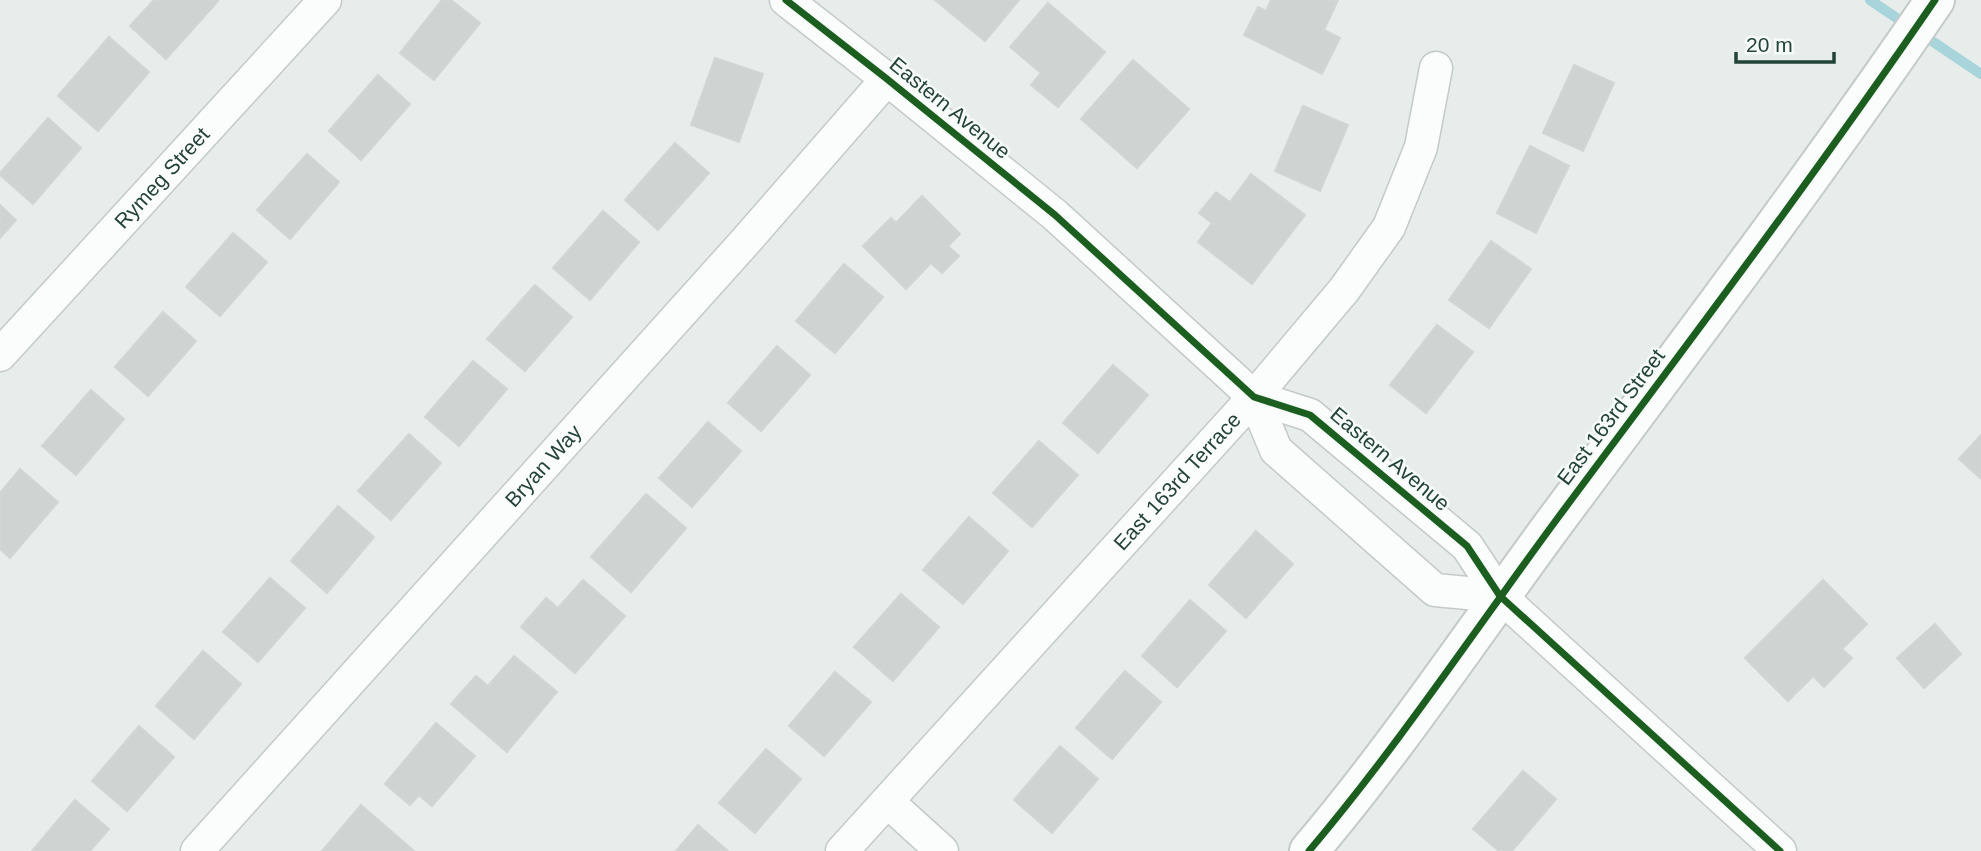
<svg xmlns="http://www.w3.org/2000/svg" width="1981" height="851" viewBox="0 0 1981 851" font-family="Arial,sans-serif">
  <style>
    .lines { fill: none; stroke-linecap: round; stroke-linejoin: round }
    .stream { stroke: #a7d5db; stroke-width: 10 }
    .building { fill: #ced4d1; stroke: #d0d6d3; stroke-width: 2 }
    .minor-casing { stroke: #c4cac7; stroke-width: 35 }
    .tertiary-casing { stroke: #c4cac7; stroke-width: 42 }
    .minor { stroke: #fbfcfc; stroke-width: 32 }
    .tertiary { stroke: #fbfcfc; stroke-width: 38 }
    .cycleway-casing { stroke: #f6fbf8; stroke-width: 11 }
    .cycleway { stroke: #1b5e20; stroke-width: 7 }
    .labels { text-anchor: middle; stroke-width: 5; stroke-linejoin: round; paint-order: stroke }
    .street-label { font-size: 21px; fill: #234239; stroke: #f6fbf8 }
  </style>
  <rect width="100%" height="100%" fill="#e7edea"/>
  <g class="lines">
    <g class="stream">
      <path d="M 1870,0 L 1907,25"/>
      <path d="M 1920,33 L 1981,74"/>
    </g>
  </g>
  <g class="building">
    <path d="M 154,0 L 217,0 L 218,1 L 166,59 L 130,26 Z"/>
    <path d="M 442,0 L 451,0 L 480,23 L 434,80 L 400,53 Z"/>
    <path d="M 935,0 L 1019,0 L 985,41 Z"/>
    <path d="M 1271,0 L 1338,0 L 1324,30 L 1340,38 L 1322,74 L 1244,35 L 1258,7 L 1266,11 Z"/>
    <path d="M 1048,3 L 1105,52 L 1058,107 L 1031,85 L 1041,73 L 1010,47 Z"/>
    <path d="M 109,37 L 149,72 L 98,131 L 58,96 Z"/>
    <path d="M 715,58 L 763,74 L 739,142 L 691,125 Z"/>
    <path d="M 1133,60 L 1189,109 L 1137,168 L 1081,119 Z"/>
    <path d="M 1574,65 L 1614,83 L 1583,151 L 1543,133 Z"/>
    <path d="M 378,75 L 410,104 L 361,160 L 329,131 Z"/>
    <path d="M 1303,106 L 1348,125 L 1320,191 L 1275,171 Z"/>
    <path d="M 48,118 L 81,148 L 33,204 L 0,175 L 0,173 Z"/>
    <path d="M 675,143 L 709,173 L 658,230 L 625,200 Z"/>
    <path d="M 1530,146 L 1569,166 L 1536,233 L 1497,213 Z"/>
    <path d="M 307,154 L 339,182 L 290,239 L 257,210 Z"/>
    <path d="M 1251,174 L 1305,215 L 1252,284 L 1198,242 L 1212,223 L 1199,213 L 1216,192 L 1230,202 Z"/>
    <path d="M 922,196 L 960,234 L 948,246 L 959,256 L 942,273 L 931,263 L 906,289 L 863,246 L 891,218 L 896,223 Z"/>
    <path d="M 0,205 L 16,220 L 0,238 Z"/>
    <path d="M 603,211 L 639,242 L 590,300 L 553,268 Z"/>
    <path d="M 233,233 L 267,262 L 220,316 L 186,287 Z"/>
    <path d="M 1491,241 L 1531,269 L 1489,328 L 1449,300 Z"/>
    <path d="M 844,264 L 883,297 L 835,353 L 796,321 Z"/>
    <path d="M 535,285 L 572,317 L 525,371 L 487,339 Z"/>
    <path d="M 163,312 L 196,341 L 148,396 L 115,367 Z"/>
    <path d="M 1437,325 L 1473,352 L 1426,413 L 1390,385 Z"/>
    <path d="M 777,346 L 810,375 L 761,431 L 728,403 Z"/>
    <path d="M 473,361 L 507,389 L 459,446 L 425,417 Z"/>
    <path d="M 1113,365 L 1148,395 L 1098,453 L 1063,423 Z"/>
    <path d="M 91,390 L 124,419 L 76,475 L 42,446 Z"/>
    <path d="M 708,422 L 741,451 L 692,507 L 659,478 Z"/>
    <path d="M 409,434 L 441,463 L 391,520 L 358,491 Z"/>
    <path d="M 1981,435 L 1981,479 L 1959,459 Z"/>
    <path d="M 1039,441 L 1078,475 L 1032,527 L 993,493 Z"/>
    <path d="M 20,469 L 58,502 L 10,558 L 0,549 L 0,493 Z"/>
    <path d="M 646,494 L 686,528 L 631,592 L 591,557 Z"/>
    <path d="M 338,506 L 374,537 L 327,593 L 291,561 Z"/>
    <path d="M 969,517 L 1008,551 L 963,604 L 923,570 Z"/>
    <path d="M 1256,531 L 1293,564 L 1246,618 L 1209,585 Z"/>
    <path d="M 270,578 L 305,608 L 258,662 L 223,632 Z"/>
    <path d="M 583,580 L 625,616 L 575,673 L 521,627 L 546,598 L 558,608 Z"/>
    <path d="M 1823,580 L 1867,624 L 1842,649 L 1852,658 L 1824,687 L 1813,676 L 1788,701 L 1745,658 Z"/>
    <path d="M 901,594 L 939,627 L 893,681 L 854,647 Z"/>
    <path d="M 1190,600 L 1226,631 L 1177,687 L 1142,656 Z"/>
    <path d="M 1935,624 L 1961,654 L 1924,688 L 1897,658 Z"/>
    <path d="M 203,651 L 241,684 L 194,739 L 156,706 Z"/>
    <path d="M 514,656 L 557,692 L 507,752 L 451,704 L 476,676 L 488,686 Z"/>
    <path d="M 1125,671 L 1161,702 L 1112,759 L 1076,728 Z"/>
    <path d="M 835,672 L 871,702 L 824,756 L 789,726 Z"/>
    <path d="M 436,723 L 475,756 L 432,806 L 419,795 L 410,805 L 385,784 Z"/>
    <path d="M 139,726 L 174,757 L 127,811 L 92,781 Z"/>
    <path d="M 1060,746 L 1098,779 L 1052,833 L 1014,800 Z"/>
    <path d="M 766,749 L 801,779 L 755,833 L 719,803 Z"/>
    <path d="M 1523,771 L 1556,799 L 1512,851 L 1499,851 L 1473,829 Z"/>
    <path d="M 75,800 L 109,829 L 90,851 L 32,851 Z"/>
    <path d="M 361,805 L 414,851 L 322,851 Z"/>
    <path d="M 698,825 L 728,851 L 676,851 Z"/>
  </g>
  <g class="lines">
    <defs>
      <g id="minor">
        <path d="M 786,0 L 887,79 L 1055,215 L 1254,397 L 1310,415 L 1467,546 L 1500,596 L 1780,851"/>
        <path id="s1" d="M 0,355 L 325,0"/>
        <path d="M 1254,397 L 1276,450 L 1435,590 L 1500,596"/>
        <path d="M 888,802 L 942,851"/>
        <path id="s2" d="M 197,851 L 744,243 L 887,79"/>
        <path id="s3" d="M 842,851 L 1254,397 L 1344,290 L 1389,227 L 1421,147 L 1436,68"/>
      </g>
      <path id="tertiary" d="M 1309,851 C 1398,746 1475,630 1557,519 C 1685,347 1814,177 1935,0"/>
    </defs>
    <use href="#minor" class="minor-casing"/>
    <use href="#tertiary" class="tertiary-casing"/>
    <use href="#minor" class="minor"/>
    <use href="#tertiary" class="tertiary"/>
    <defs>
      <g id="cycleway">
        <path d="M 786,0 L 887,79 L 1055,215 L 1254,397 L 1310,415 L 1467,546 L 1500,596 L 1780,851"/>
        <path d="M 1309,851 C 1398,746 1475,630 1557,519 C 1685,347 1814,177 1935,0"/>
      </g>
    </defs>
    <use href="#cycleway" class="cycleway-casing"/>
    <use href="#cycleway" class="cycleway"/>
  </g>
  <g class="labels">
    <g class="street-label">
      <text transform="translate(950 108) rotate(39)" y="7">Eastern Avenue</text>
      <text dy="7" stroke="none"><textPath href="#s1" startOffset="240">Rymeg Street</textPath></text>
      <text transform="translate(1611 417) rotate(-53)" y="7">East 163rd Street</text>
      <text transform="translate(1390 459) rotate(40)" y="7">Eastern Avenue</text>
      <text dy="7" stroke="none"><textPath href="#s2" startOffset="518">Bryan Way</textPath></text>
      <text dy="7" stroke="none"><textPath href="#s3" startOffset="499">East 163rd Terrace</textPath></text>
    </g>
  </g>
  <path d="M1736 52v10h98v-10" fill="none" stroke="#234239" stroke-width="3.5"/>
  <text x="1746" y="52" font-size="21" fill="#234239" stroke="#f6fbf8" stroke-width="5" paint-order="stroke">20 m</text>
</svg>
